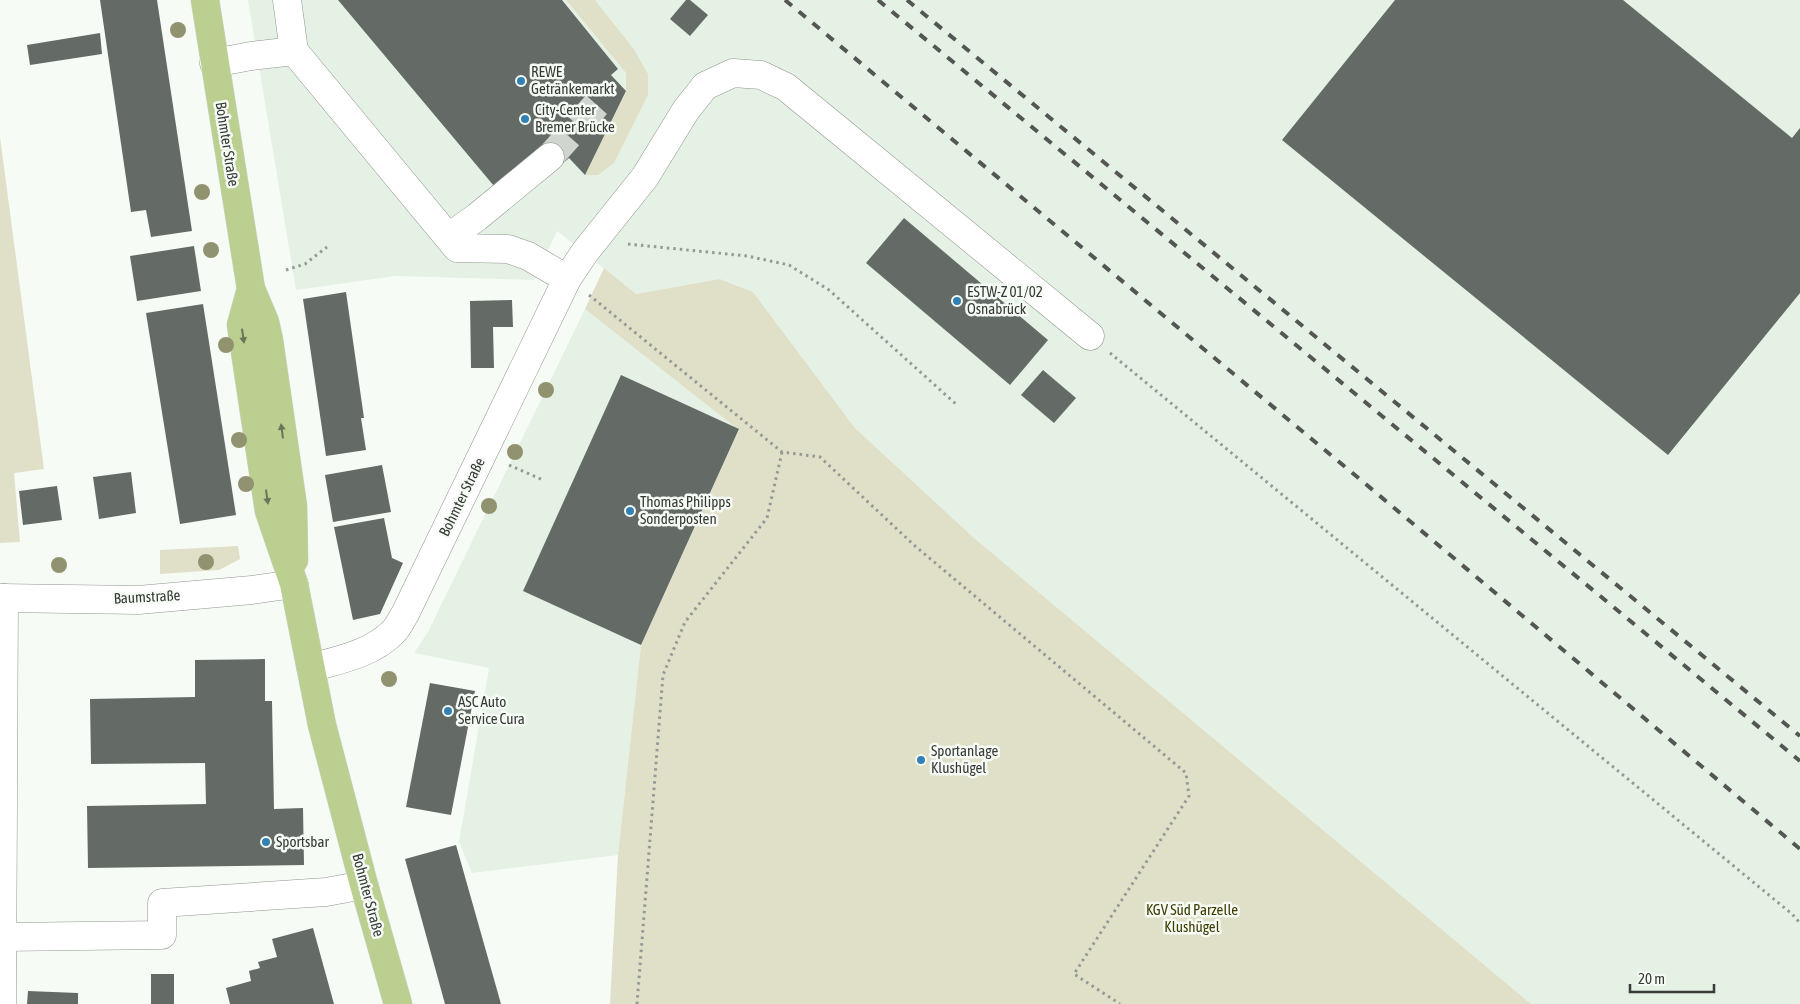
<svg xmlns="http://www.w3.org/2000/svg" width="1800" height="1004" viewBox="0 0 1800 1004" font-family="'Asap Condensed',sans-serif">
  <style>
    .built { fill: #e5f1e4 }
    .green { fill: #e0dfc8 }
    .building { fill: #646b67 }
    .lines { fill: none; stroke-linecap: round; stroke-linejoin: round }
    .minor-tunnel { stroke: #d0d5cf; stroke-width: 28; stroke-dasharray: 28 14; stroke-linecap: butt }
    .minor-casing { stroke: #90958f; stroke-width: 29 }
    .major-casing { stroke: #d7d8d7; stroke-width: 29 }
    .path { stroke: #969a96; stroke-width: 3; stroke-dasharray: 2.5 4; stroke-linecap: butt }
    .minor { stroke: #fff; stroke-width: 28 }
    .major { stroke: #bbd090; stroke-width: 28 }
    .rail { stroke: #545653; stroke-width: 4; stroke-dasharray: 9 9; stroke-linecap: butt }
    .tree { fill: #91926f }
    .oneway { fill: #6c765b }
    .poi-dot { fill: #3381b3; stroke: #f6fcf5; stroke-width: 2 }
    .labels { text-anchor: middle; stroke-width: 5; stroke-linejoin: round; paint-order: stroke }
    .poi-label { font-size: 15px; fill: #383a38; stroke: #f6fcf5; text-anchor: start }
    .street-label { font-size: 15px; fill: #383a38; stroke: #f6fcf5 }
    .park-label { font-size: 15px; fill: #3f3c02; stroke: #f6fcf5 }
  </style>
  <rect width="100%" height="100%" fill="#f6fcf5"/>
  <g class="built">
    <path d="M 248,0 L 566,0 L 626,73 L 626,91 L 586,175 L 598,175 L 648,95 L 633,48 L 595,0 L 1800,0 L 1800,1004 L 1531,1004 L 974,538 L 855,428 L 753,292 L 720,279 L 636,294 L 557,231 L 534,280 L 395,276 L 296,290 Z"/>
    <path d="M 585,309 L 739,429 L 641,645 L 618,855 L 472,873 L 459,842 L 489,668 L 414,653 L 428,632 Z"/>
  </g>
  <g class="green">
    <path d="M 566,0 L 595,0 L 633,48 L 648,74 L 648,95 L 614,163 L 598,175 L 585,175 L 626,92 L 626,73 Z"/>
    <path d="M 0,137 L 44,469 L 14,473 L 20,542 L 0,543 Z"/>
    <path d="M 604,268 L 636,294 L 720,279 L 753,292 L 855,428 L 974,538 L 1531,1004 L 610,1004 L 618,855 L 641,645 L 739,430 L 585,309 Z"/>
    <path d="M 238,546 L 240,559 L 219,570 L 160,574 L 160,550 Z"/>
  </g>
  <g class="building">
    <path d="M 100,0 L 157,0 L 192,231 L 151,237 L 146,210 L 131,212 Z"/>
    <path d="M 338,0 L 562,0 L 618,69 L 611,75 L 626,91 L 585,175 L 569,158 L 559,167 L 541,146 L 494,186 Z"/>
    <path d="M 686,0 L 690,0 L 708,15 L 690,36 L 670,19 Z"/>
    <path d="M 1395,0 L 1623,0 L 1792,138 L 1800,128 L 1800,293 L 1668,455 L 1282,140 Z"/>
    <path d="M 100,33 L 102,54 L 30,65 L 27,45 Z"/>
    <path d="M 904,218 L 1048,340 L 1010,385 L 866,263 Z"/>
    <path d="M 194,246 L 201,291 L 137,301 L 130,256 Z"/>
    <path d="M 346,292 L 364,418 L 361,418 L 366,450 L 326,456 L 303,299 Z"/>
    <path d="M 512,300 L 513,327 L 493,327 L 494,368 L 471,368 L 470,301 Z"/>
    <path d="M 203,304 L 236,515 L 180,524 L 146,313 Z"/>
    <path d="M 1043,370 L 1076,398 L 1054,423 L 1021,395 Z"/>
    <path d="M 621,375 L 739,429 L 641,645 L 523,591 Z"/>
    <path d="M 382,465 L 391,512 L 333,522 L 325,475 Z"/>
    <path d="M 131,472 L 136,513 L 99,519 L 93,477 Z"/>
    <path d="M 57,486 L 62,520 L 23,525 L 19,491 Z"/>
    <path d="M 384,518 L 392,558 L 403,563 L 380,614 L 353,620 L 334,527 Z"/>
    <path d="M 265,659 L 265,701 L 272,701 L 274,809 L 303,808 L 304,865 L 88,868 L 87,806 L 206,804 L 205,763 L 91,764 L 90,699 L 195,697 L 195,660 Z"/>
    <path d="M 430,683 L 475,691 L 451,815 L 406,807 Z"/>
    <path d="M 456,845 L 501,1004 L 445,1004 L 405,859 Z"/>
    <path d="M 313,928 L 334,1004 L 230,1004 L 226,988 L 251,981 L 249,971 L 260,968 L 258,962 L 277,957 L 272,939 Z"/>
    <rect x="151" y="974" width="23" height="30"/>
    <path d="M 28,991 L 78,993 L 78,1004 L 27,1004 Z"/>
  </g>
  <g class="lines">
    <path class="minor-tunnel" d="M 550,157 L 605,95"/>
    <defs>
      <g id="minor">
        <path d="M 287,0 L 294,51"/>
        <path d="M 214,63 L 251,56 L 294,51 L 457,248 L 508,249 L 528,256 L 567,279"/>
        <path d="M 449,237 L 477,217 L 550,157"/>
        <path d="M 0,598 L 138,600 L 252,590 L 294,584"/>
        <path d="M 311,668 C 338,660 371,654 392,633 C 398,628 401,620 405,614 L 567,279 L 585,252 L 645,177 L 686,110 L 705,86 L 733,73 L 761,75 L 786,87 L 1090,336"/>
        <path d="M 2,937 L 162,935 L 162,903 L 326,892 L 364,885"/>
        <path d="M 2,1004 L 4,598"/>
      </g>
      <g id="major">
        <path d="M 205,0 L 251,289 L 265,322 L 269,340 L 293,506 L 294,560"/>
        <path d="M 251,289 L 241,325 L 269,511 L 294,584 L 322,725 L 364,885 L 398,1004"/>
      </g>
    </defs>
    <use href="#minor" class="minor-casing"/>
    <use href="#major" class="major-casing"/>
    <g class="path">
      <path d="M 628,244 L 747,256 L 789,265 L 829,290 L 957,405"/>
      <path d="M 286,270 L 305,264 L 327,247"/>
      <path d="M 589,295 L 782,452 L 820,457 L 915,546 L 1186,773 L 1189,796 L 1074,974 L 1120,1004"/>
      <path d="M 1110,353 L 1792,914 L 1800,923"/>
      <path d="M 509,465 L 543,480"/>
      <path d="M 637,1004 L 663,675 L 685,622 L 767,518 L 782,452"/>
    </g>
    <use href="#minor" class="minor"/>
    <use href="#major" class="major"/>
    <g class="rail">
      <path d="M 785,0 L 1374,491 L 1800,849"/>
      <path d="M 878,0 L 1800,761"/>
      <path d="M 907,0 L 1800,736"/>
    </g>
  </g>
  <g class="tree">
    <circle cx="178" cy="30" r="8"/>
    <circle cx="202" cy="192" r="8"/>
    <circle cx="211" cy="250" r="8"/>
    <circle cx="226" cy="345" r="8"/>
    <circle cx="546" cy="390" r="8"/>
    <circle cx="239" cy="440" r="8"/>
    <circle cx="515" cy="452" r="8"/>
    <circle cx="246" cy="484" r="8"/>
    <circle cx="489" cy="506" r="8"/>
    <circle cx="206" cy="562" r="8"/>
    <circle cx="59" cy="565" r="8"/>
    <circle cx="389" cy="679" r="8"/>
  </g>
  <defs><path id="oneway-solid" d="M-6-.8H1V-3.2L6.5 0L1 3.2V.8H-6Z" transform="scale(1.25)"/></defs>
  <g class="oneway">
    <use href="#oneway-solid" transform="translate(243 336) rotate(82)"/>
    <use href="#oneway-solid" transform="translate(282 431) rotate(-98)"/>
    <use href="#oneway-solid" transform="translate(267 497) rotate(82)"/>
  </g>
  <g class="poi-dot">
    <circle cx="521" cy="81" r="5"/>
    <circle cx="525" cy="119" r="5"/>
    <circle cx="957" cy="301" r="5"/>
    <circle cx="630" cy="511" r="5"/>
    <circle cx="448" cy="711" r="5"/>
    <circle cx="921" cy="760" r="5"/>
    <circle cx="266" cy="842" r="5"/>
  </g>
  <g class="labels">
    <g class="poi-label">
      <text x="531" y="77">REWE<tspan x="531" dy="17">Getränkemarkt</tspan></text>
      <text x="535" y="115">City-Center<tspan x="535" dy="17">Bremer Brücke</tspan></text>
      <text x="967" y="297">ESTW-Z 01/02<tspan x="967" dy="17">Osnabrück</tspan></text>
      <text x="640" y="507">Thomas Philipps<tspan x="640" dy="17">Sonderposten</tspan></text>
      <text x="458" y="707">ASC Auto<tspan x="458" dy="17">Service Cura</tspan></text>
      <text x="931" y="756">Sportanlage<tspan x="931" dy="17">Klushügel</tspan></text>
      <text x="276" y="847">Sportsbar</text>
    </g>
    <g class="street-label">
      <text transform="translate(227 144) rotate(81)" y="5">Bohmter Straße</text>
      <text transform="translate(462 497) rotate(-64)" y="5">Bohmter Straße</text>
      <text transform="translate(147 597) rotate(-3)" y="5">Baumstraße</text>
      <text transform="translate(368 895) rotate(75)" y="5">Bohmter Straße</text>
    </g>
    <g class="park-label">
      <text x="1192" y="915">KGV Süd Parzelle<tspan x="1192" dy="17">Klushügel</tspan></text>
    </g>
  </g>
  <path d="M1630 984v8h84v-8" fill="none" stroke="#383a38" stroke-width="2.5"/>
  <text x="1638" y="984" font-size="15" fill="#383a38" stroke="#f6fcf5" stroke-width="4" paint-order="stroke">20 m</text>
</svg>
